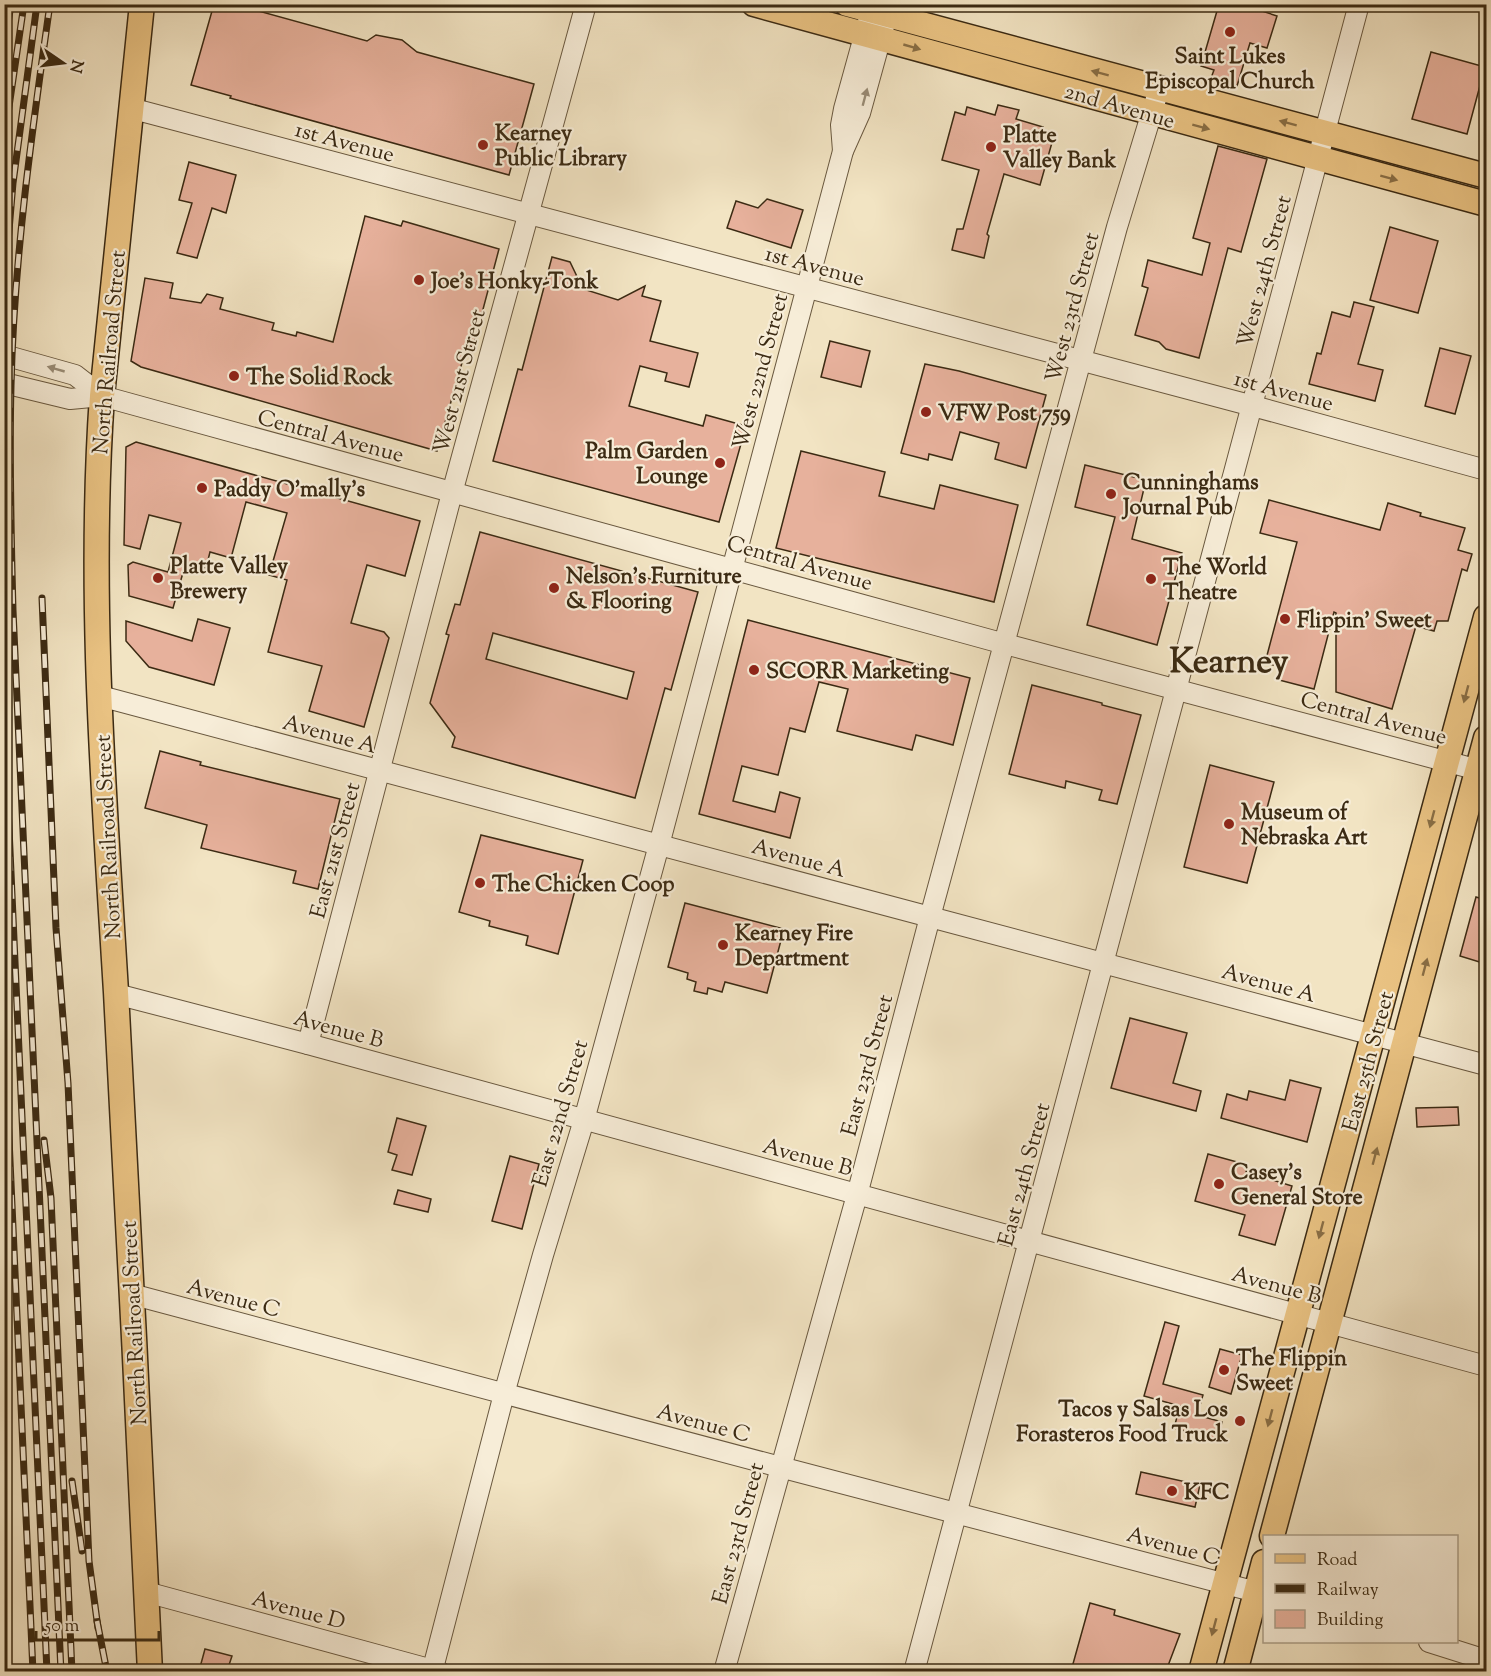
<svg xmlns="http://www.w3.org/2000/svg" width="1491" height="1676" viewBox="0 0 1491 1676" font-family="'Sorts Mill Goudy',serif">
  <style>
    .building { fill: #e7b19c; stroke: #3b2a13; stroke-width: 1.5; fill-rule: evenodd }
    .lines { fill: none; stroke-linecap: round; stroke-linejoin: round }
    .minor-casing { stroke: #69583f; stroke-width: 22 }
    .major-casing { stroke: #3b2a13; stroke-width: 27 }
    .minor { stroke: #f7edd8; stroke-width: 20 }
    .major { stroke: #e9c282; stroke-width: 24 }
    .rail-casing { stroke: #3b2a13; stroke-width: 7 }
    .rail { stroke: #f7edd8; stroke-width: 4.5; stroke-dasharray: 14; stroke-linecap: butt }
    .oneway { fill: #896e45 }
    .oneway2 { fill: #998c76 }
    .poi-dot { fill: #8f2418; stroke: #f7edd8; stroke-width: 2 }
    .labels { text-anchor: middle; stroke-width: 4.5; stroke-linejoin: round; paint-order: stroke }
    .poi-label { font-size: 22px; font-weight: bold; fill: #3b2a13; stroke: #f7edd8; text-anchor: start }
    .street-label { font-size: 22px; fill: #3b2a13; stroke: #f7edd8 }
    .town-label { font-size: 34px; font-weight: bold; fill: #3b2a13; stroke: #f7edd8 }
  </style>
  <rect width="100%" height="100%" fill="#f2e4c3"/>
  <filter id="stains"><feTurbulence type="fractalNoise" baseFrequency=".00333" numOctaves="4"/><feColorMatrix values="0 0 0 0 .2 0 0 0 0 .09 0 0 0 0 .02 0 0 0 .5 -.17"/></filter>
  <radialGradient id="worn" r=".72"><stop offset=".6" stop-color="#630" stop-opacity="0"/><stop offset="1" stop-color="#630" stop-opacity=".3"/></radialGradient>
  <g class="building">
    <path d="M 214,4 L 233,4 L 367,41 L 376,35 L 402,40 L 417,52 L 534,84 L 509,175 L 230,98 L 231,96 L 191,85 Z"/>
    <path d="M 1219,4 L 1264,4 L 1262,11 L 1277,16 L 1267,48 L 1250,43 L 1237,86 L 1211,78 L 1214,70 L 1201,66 Z"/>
    <path d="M 1431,52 L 1485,67 L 1467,134 L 1412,119 Z"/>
    <path d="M 998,105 L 1019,110 L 1016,119 L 1043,127 L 1041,135 L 1053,139 L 1040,185 L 1004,174 L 987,234 L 989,236 L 984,258 L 952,250 L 957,229 L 963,229 L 979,170 L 942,160 L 955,112 L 965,115 L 967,107 L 995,115 Z"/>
    <path d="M 1218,146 L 1267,159 L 1241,252 L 1228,248 L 1199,358 L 1166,349 L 1159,342 L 1135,335 L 1148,288 L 1142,286 L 1148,260 L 1202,275 L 1210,243 L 1193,238 Z"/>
    <path d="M 189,162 L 236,175 L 226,213 L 212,208 L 197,258 L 177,253 L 192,203 L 179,200 Z"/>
    <path d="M 767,199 L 803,210 L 791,248 L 727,228 L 736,201 L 758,208 Z"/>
    <path d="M 365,216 L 401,226 L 403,221 L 499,249 L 473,347 L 467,345 L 437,451 L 141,367 L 131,361 L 145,278 L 173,283 L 170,298 L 201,303 L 207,294 L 223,298 L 220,309 L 274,323 L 272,330 L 296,336 L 297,332 L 333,342 Z"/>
    <path d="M 1390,227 L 1438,241 L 1418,313 L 1370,300 Z"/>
    <path d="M 552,257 L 570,262 L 583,289 L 618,300 L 645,286 L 642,296 L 661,301 L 650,341 L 698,353 L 689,387 L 665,381 L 667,373 L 640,366 L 629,406 L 703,426 L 706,415 L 746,426 L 719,522 L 493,461 L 518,369 L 522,370 Z"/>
    <path d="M 1354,302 L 1374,307 L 1358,364 L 1383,370 L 1375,401 L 1309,384 L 1317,353 L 1321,354 L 1332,312 L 1350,317 Z"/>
    <path d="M 830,341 L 870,351 L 861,387 L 821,377 Z"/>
    <path d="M 1440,348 L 1471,356 L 1455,414 L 1425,406 Z"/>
    <path d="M 925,364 L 959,371 L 1046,395 L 1026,468 L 995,459 L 999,443 L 960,432 L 952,460 L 929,454 L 928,460 L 901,453 Z"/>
    <path d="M 136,442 L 420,521 L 405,576 L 367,565 L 351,623 L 384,632 L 389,638 L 364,727 L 309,711 L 322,666 L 268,652 L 287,580 L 269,575 L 287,513 L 246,502 L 231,558 L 210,552 L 206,568 L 186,562 L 173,608 L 129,596 L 128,565 L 133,562 L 168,572 L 181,523 L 149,515 L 140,549 L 124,545 L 126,447 Z"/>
    <path d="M 801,451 L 885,472 L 879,496 L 934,509 L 940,485 L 1018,505 L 994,602 L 776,548 Z"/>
    <path d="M 1085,465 L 1146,480 L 1132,539 L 1182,553 L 1157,645 L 1087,625 L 1115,517 L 1075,507 Z"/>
    <path d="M 1269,500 L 1380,530 L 1388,503 L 1421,513 L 1420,516 L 1465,528 L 1458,550 L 1472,554 L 1467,571 L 1462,569 L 1448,621 L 1437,621 L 1434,631 L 1416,626 L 1392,709 L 1336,692 L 1336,613 L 1334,612 L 1314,689 L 1279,680 L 1282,667 L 1265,663 L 1297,542 L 1260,533 Z"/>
    <path d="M 480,532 L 698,592 L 671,690 L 665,688 L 635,798 L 452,747 L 455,737 L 430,703 L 449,635 L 446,634 L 455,604 L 460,605 ZM 493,633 L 634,672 L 627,699 L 486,659 Z"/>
    <path d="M 198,619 L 230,628 L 214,685 L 149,667 L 126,641 L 126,621 L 192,641 Z"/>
    <path d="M 748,620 L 970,678 L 953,745 L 916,735 L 912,750 L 837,731 L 848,689 L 819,682 L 805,732 L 790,728 L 778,775 L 742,766 L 733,801 L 775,812 L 780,792 L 800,798 L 790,838 L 699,814 Z"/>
    <path d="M 1032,685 L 1102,703 L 1102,705 L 1141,715 L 1117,804 L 1099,800 L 1102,790 L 1066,781 L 1065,788 L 1009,774 Z"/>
    <path d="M 160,751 L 201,762 L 200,765 L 340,799 L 318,889 L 293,883 L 296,871 L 201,848 L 207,825 L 145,808 Z"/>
    <path d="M 1210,765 L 1274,782 L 1247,883 L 1184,867 Z"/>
    <path d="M 481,835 L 583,860 L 558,954 L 526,945 L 528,936 L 489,926 L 490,921 L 459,912 Z"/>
    <path d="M 1476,897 L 1486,900 L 1486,964 L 1460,956 Z"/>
    <path d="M 685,903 L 784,929 L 767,993 L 725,982 L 722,992 L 708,988 L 707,994 L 694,991 L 696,982 L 687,979 L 688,973 L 668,967 Z"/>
    <path d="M 1130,1018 L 1187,1033 L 1173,1083 L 1201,1091 L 1196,1111 L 1111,1088 Z"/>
    <path d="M 1290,1080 L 1321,1088 L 1307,1142 L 1221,1118 L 1227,1094 L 1247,1100 L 1249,1091 L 1285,1100 Z"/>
    <path d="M 1458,1107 L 1459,1125 L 1417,1127 L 1416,1108 Z"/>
    <path d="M 397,1118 L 426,1126 L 412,1175 L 392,1170 L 397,1155 L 388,1152 Z"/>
    <path d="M 1208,1154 L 1248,1165 L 1246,1172 L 1292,1186 L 1275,1245 L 1239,1235 L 1245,1215 L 1195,1201 Z"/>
    <path d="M 510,1156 L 539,1164 L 522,1229 L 492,1221 Z"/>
    <path d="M 398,1190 L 431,1199 L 428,1212 L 394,1204 Z"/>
    <path d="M 1165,1322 L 1179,1326 L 1163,1384 L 1203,1395 L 1197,1415 L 1222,1422 L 1217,1440 L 1174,1428 L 1180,1406 L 1144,1396 Z"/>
    <path d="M 1220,1349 L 1242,1355 L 1231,1394 L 1209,1387 Z"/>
    <path d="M 1141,1472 L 1200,1485 L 1195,1507 L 1136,1494 Z"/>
    <path d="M 1090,1603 L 1115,1610 L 1114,1615 L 1180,1634 L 1166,1671 L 1071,1671 Z"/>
    <path d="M 205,1649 L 232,1656 L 227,1671 L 199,1671 Z"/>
  </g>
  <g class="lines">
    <defs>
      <g id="minor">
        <path d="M 130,108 L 1253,406 L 1486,470"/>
        <path d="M 843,151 L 841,125 L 844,109 L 873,4"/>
        <path d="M 4,355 L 75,375 L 102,396"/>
        <path d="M 4,383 L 70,399 L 102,396 L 1005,644 L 1486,772"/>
        <path d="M 100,696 L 1486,1065"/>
        <path d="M 116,994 L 308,1044 L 1486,1366"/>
        <path d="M 308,1044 L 452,493 L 586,4"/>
        <path d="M 131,1294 L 780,1467 L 1264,1594"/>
        <path d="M 146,1592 L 440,1672"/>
        <path d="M 1429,1642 L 1486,1660"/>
        <path d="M 432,1672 L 504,1394 L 543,1255 L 584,1120 L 659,845 L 843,151 L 860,113 L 884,26"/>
        <path d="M 724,1672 L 857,1195 L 930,917 L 1117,227 L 1159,89"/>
        <path d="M 914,1672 L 1359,4"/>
      </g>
      <g id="major">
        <path d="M 142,4 L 102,396 C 88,595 104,794 116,992 C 129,1219 139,1445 150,1672"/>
        <path d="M 754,4 L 1486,204"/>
        <path d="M 847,4 L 1486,176"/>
        <path d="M 1272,1536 L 1486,738"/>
        <path d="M 1201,1672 L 1486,617"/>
        <path d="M 1235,1672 L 1264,1562"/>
      </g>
    </defs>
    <use href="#minor" class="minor-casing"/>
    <use href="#major" class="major-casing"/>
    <use href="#minor" class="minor"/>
    <use href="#major" class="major"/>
    <defs>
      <g id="rail">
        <path d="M 50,4 C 32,131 14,258 11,386 C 9,461 11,535 13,610 L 61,1672"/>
        <path d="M 4,50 L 11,4"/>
        <path d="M 4,141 L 24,4"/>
        <path d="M 4,290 L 13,183 L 37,4"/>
        <path d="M 42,598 L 56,928 L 68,1083 L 89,1561 L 98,1628"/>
        <path d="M 4,717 L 47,1672"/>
        <path d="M 4,1027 L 33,1672"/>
        <path d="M 44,1140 L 51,1198 L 72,1672"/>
        <path d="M 72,1481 L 82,1551"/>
        <path d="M 97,1621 L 107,1672"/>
      </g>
    </defs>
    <use href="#rail" class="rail-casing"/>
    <use href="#rail" class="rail"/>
  </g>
  <defs><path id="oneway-solid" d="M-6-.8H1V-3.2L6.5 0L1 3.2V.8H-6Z" transform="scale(1.5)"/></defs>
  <g class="oneway">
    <use href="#oneway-solid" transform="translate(912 47) rotate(16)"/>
    <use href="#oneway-solid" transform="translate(1100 73) rotate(-165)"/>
    <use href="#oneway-solid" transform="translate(1288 123) rotate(-165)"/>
    <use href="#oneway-solid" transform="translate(1201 127) rotate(15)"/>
    <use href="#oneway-solid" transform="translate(1389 178) rotate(15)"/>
    <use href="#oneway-solid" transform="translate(1466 694) rotate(105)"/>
    <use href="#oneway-solid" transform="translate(1432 819) rotate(105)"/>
    <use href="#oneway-solid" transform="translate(1425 967) rotate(-75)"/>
    <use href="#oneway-solid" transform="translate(1375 1156) rotate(-75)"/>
    <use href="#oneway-solid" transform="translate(1321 1230) rotate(105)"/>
    <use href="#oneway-solid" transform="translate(1270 1418) rotate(105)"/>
    <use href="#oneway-solid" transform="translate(1214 1627) rotate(105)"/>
  </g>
  <g class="oneway2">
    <use href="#oneway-solid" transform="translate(865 97) rotate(-75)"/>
    <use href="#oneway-solid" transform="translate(56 369) rotate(-164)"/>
  </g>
  <g class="poi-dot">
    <circle cx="1230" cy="32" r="6"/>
    <circle cx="483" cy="145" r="6"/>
    <circle cx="991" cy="147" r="6"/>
    <circle cx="419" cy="280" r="6"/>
    <circle cx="234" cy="376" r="6"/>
    <circle cx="926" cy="412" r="6"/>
    <circle cx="720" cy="463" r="6"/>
    <circle cx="202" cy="488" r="6"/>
    <circle cx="1111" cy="494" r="6"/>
    <circle cx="158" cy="578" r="6"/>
    <circle cx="1151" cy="579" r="6"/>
    <circle cx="554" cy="588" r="6"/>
    <circle cx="1285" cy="619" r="6"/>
    <circle cx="754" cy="670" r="6"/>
    <circle cx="1229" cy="824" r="6"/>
    <circle cx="480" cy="883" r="6"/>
    <circle cx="723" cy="945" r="6"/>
    <circle cx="1219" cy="1184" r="6"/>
    <circle cx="1224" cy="1370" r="6"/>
    <circle cx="1240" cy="1421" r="6"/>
    <circle cx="1172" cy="1491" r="6"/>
  </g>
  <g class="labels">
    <g class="poi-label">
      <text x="1230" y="63" text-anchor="middle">Saint Lukes<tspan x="1230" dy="25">Episcopal Church</tspan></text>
      <text x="495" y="140">Kearney<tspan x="495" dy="25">Public Library</tspan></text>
      <text x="1003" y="142">Platte<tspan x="1003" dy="25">Valley Bank</tspan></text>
      <text x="431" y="288">Joe's Honky-Tonk</text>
      <text x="246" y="384">The Solid Rock</text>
      <text x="938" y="420">VFW Post 759</text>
      <text x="708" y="458" text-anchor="end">Palm Garden<tspan x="708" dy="25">Lounge</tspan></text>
      <text x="1123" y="489">Cunninghams<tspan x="1123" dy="25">Journal Pub</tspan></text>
      <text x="214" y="496">Paddy O'mally's</text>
      <text x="170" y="573">Platte Valley<tspan x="170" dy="25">Brewery</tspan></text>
      <text x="1163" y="574">The World<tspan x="1163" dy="25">Theatre</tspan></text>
      <text x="566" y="583">Nelson's Furniture<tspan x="566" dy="25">&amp; Flooring</tspan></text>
      <text x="1297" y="627">Flippin' Sweet</text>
      <text x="766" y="678">SCORR Marketing</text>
      <text x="1241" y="819">Museum of<tspan x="1241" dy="25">Nebraska Art</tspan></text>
      <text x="492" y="891">The Chicken Coop</text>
      <text x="735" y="940">Kearney Fire<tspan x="735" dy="25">Department</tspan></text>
      <text x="1231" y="1179">Casey's<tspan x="1231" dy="25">General Store</tspan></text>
      <text x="1236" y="1365">The Flippin<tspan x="1236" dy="25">Sweet</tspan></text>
      <text x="1228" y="1416" text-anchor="end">Tacos y Salsas Los<tspan x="1228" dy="25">Forasteros Food Truck</tspan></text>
      <text x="1184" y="1499">KFC</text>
    </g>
    <g class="street-label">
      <text transform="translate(1120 105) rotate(16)" y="8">2nd Avenue</text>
      <text transform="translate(345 141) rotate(15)" y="8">1st Avenue</text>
      <text transform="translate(815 265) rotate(15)" y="8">1st Avenue</text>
      <text transform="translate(1263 271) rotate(-75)" y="8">West 24th Street</text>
      <text transform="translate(1071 307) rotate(-75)" y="8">West 23rd Street</text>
      <text transform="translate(108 352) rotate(-85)" y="8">North Railroad Street</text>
      <text transform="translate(759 371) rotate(-75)" y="8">West 22nd Street</text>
      <text transform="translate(458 381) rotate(-75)" y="8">West 21st Street</text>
      <text transform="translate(1284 390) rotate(15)" y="8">1st Avenue</text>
      <text transform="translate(331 435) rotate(15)" y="8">Central Avenue</text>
      <text transform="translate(800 562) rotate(16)" y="8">Central Avenue</text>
      <text transform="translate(1374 717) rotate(15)" y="8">Central Avenue</text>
      <text transform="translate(330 733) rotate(15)" y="8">Avenue A</text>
      <text transform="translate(107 837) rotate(-93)" y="8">North Railroad Street</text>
      <text transform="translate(334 850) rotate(-75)" y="8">East 21st Street</text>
      <text transform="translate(799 857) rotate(15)" y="8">Avenue A</text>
      <text transform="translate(1269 982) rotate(15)" y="8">Avenue A</text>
      <text transform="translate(339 1028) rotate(15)" y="8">Avenue B</text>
      <text transform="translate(1367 1061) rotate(-75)" y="8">East 25th Street</text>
      <text transform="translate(866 1065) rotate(-75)" y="8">East 23rd Street</text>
      <text transform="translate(559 1113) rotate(-74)" y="8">East 22nd Street</text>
      <text transform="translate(808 1156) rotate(15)" y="8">Avenue B</text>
      <text transform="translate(1023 1174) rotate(-75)" y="8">East 24th Street</text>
      <text transform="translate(1277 1284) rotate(15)" y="8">Avenue B</text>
      <text transform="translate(234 1297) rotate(15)" y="8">Avenue C</text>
      <text transform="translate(133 1323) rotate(-93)" y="8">North Railroad Street</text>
      <text transform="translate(704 1422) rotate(15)" y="8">Avenue C</text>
      <text transform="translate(737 1533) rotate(-75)" y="8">East 23rd Street</text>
      <text transform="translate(1174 1545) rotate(15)" y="8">Avenue C</text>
      <text transform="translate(299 1609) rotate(15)" y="8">Avenue D</text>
    </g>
    <g class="town-label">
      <text x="1229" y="672">Kearney</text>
    </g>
  </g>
  <rect width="1491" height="1676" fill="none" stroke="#f2e4c3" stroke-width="24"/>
  <rect x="6" y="6" width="1479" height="1664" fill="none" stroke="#3b2a13" stroke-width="3"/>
  <rect x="12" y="12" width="1467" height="1652" fill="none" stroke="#3b2a13" stroke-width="1.5"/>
  <rect x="1263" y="1535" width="195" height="108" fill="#f7edd8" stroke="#ac9f89" stroke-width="1.5"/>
  <rect x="1275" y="1554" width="30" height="9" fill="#e9c282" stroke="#ac9f89" stroke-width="1.5"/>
  <text x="1317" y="1565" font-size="18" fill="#3b2a13">Road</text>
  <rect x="1275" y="1584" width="30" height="9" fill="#3b2a13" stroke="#ac9f89" stroke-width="1.5"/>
  <text x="1317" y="1595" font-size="18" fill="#3b2a13">Railway</text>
  <rect x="1275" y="1610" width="30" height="18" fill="#e7b19c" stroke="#ac9f89" stroke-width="1.5"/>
  <text x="1317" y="1625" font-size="18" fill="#3b2a13">Building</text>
  <g transform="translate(63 63) rotate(104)" stroke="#f7edd8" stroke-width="4.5" paint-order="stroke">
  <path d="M0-4.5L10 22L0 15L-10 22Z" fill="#3b2a13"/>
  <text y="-9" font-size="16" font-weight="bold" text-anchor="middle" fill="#3b2a13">N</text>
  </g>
  <path d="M36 1631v9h123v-9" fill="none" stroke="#3b2a13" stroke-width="3"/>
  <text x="45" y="1631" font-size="18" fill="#3b2a13" stroke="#f7edd8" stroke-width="4.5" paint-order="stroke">50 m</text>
  <rect width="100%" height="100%" filter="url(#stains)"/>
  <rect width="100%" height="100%" fill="url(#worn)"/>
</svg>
